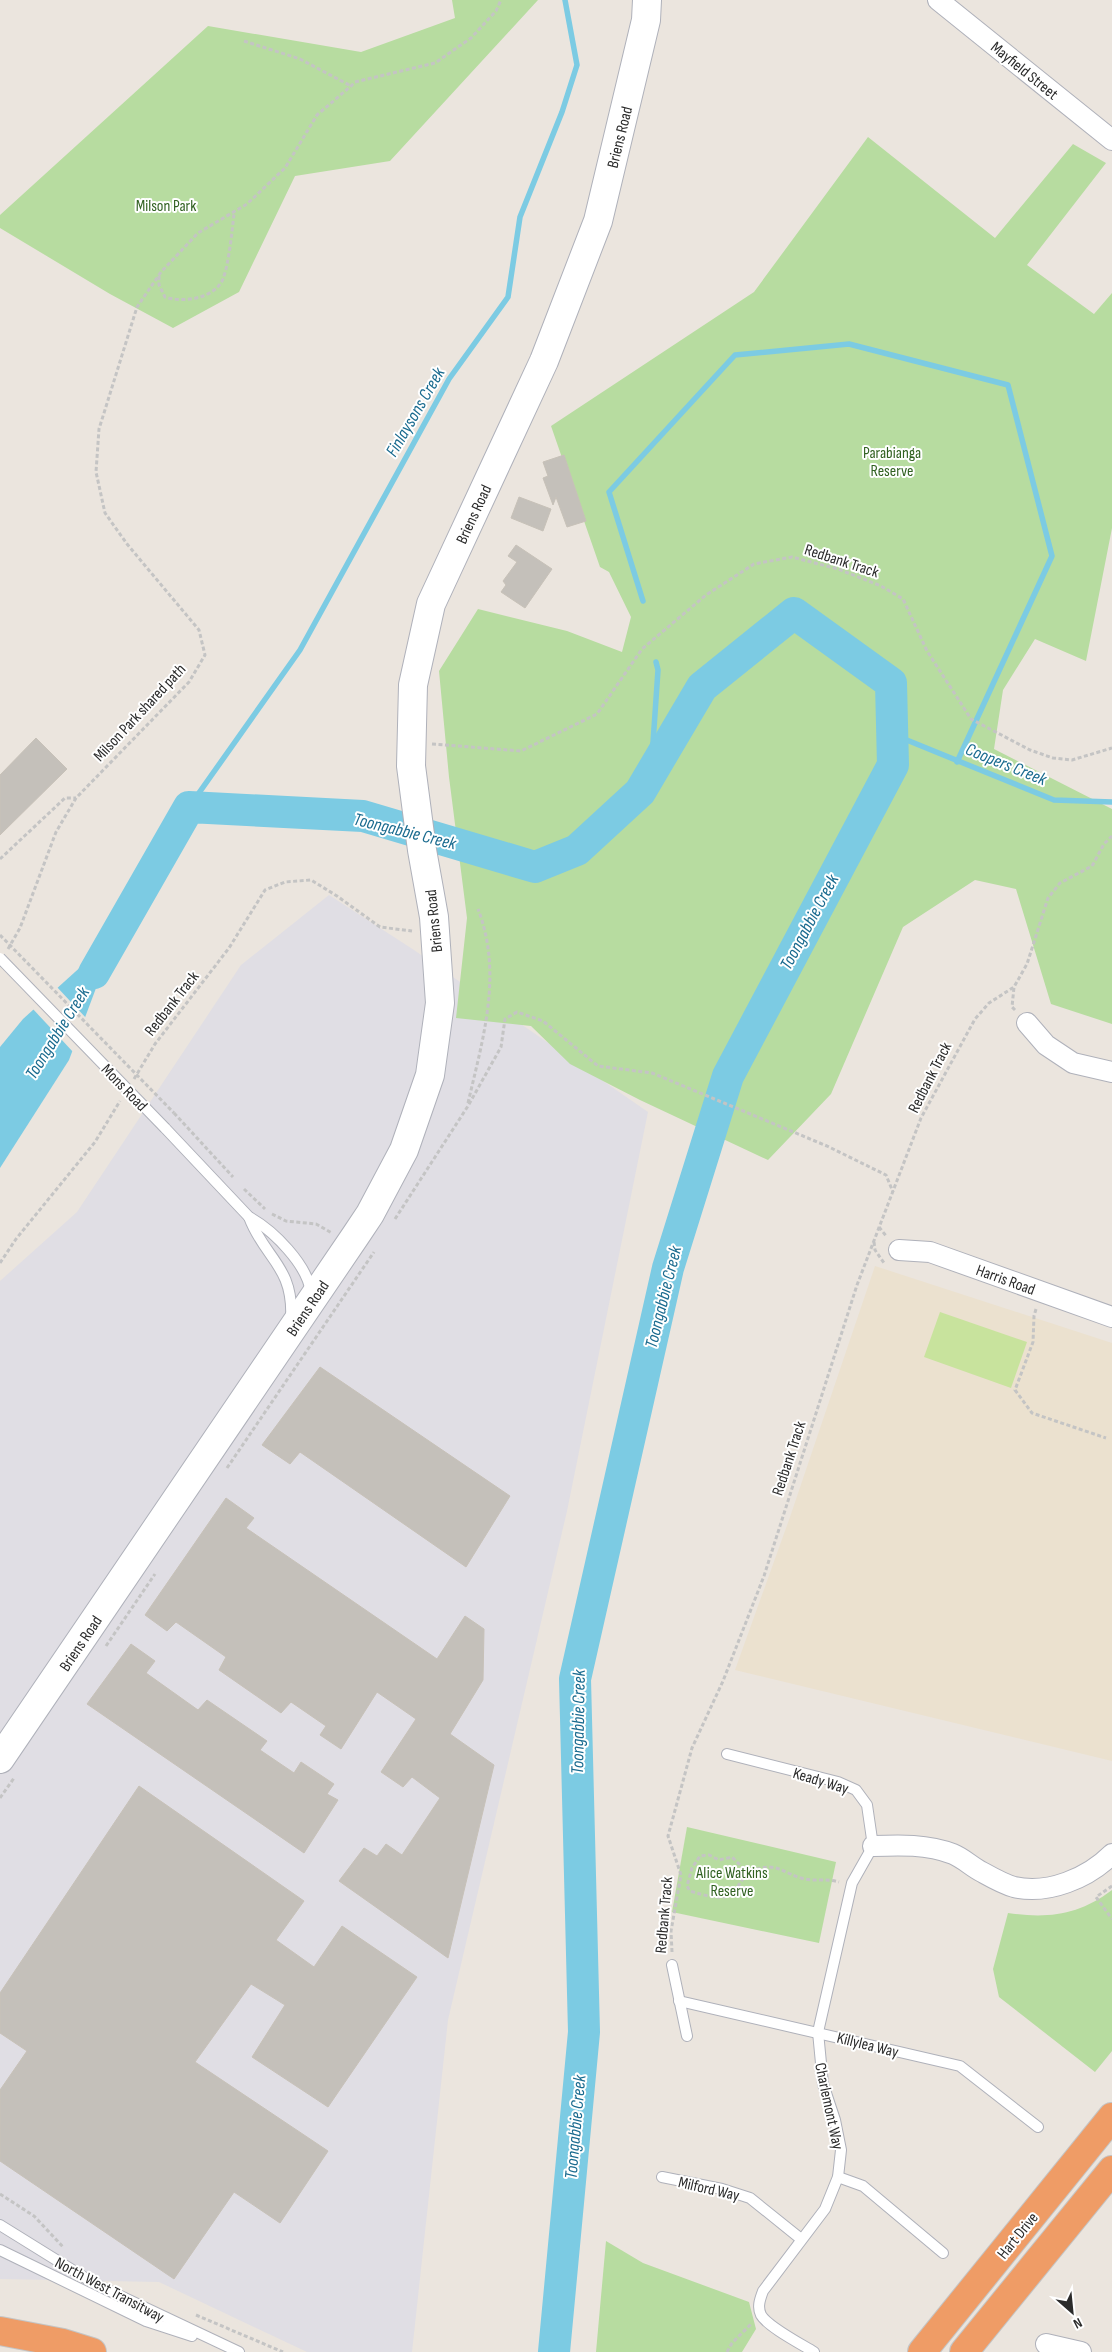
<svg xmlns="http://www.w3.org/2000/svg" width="1112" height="2352" viewBox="0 0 1112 2352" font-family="'Sofia Sans Condensed',sans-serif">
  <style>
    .industrial { fill: #e0dee4 }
    .education { fill: #ebe1cf }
    .green { fill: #b7dca0 }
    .pitch { fill: #c8e39d }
    .water { fill: #7ccbe3 }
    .pier { fill: #ebe5de }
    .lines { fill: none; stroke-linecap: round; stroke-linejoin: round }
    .stream { stroke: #7ccbe3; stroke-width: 5.5 }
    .river { stroke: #7ccbe3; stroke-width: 32 }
    .building { fill: #c4c0ba; stroke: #c7c1b8 }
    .lane-casing { stroke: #afb1ba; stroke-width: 12 }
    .street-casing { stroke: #afb1ba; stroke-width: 22 }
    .secondary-casing { stroke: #afb1ba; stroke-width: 30 }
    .highway-casing { stroke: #c4c4c4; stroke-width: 30 }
    .path { stroke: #c4c4c4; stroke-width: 3; stroke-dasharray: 4 2.5; stroke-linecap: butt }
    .lane { stroke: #fff; stroke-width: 10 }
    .street { stroke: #fff; stroke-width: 20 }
    .secondary { stroke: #fff; stroke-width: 28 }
    .highway { stroke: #ef9c66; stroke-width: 28 }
    .lane-bridge-casing { stroke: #afb1ba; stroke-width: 12; stroke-linecap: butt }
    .path-bridge { stroke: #c4c4c4; stroke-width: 3; stroke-dasharray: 4 2.5; stroke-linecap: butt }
    .lane-bridge { stroke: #fff; stroke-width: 10 }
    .labels { text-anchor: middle; stroke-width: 4; stroke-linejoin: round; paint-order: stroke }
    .street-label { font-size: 16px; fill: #2b2b2b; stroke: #fff }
    .park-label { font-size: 16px; fill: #316121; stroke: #fff }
    .water-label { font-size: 18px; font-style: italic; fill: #1a6b8f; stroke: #fff }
  </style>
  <rect width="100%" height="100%" fill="#ebe5de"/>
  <path class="industrial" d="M 329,895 L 414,950 L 648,1112 L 567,1511 L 448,2020 L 412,2352 L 307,2352 L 159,2282 L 0,2279 L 0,1281 L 77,1212 L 241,965 Z"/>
  <path class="education" d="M 875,1266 L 1112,1343 L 1112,1761 L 735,1670 L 790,1517 Z"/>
  <g class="green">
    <path d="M 452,0 L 538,0 L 390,161 L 295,176 L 239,292 L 173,328 L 110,294 L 0,228 L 0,215 L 208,26 L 361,52 L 455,18 Z"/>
    <path d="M 868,137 L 995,238 L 1073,144 L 1106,163 L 1027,265 L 1094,314 L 1112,293 L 1112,528 L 1086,661 L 1035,639 L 1003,690 L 994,749 L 1112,809 L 1112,1024 L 1051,1004 L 1016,889 L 975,880 L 903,927 L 831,1094 L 768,1160 L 640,1100 L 570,1064 L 531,1026 L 456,1018 L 467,918 L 449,777 L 439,671 L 478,609 L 567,631 L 622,652 L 631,617 L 609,572 L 600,567 L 551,426 L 754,292 Z"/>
    <path d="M 687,1827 L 836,1862 L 819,1943 L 672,1912 Z"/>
    <path d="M 1112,1890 L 1112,2051 L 1095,2072 L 999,1997 L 993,1969 L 1008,1913 C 1048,1919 1079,1915 1112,1890 Z"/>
    <path d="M 606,2241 L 643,2263 L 749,2302 L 756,2329 L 742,2352 L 596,2352 Z"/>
  </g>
  <path class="pitch" d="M 940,1312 L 1027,1342 L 1011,1388 L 924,1357 Z"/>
  <path class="water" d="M 116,935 L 69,1060 L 0,1168 L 0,1047 L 23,1019 Z"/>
  <path class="pier" d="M 56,986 L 87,1019 L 74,1053 L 32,1008 Z"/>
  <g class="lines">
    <g class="stream">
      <path d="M 643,601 L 609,492 L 735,355 L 849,344 L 1008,385 L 1052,556 L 957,762"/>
      <path d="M 892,734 L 1054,800 L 1112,802"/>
      <path d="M 651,772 L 658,670 L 656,662"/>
      <path d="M 189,807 L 300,650 L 449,379 L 508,297 L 520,217 L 562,112 L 577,65 L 565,0"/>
    </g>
    <path class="river" d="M 94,973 L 189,807 L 363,816 L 535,867 L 577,850 L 640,792 L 702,687 L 794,613 L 891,683 L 893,765 L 728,1076 L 668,1268 L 575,1679 L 584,2032 L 554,2352"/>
  </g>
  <g class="building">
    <path d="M 564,455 L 586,521 L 567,527 L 556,497 L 553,505 L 543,478 L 548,476 L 543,462 Z"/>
    <path d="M 519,497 L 551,509 L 543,531 L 511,518 Z"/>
    <path d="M 516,545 L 552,569 L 525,608 L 501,592 L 506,585 L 503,581 L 517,562 L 508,556 Z"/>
    <path d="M 36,738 L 67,769 L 0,835 L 0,775 Z"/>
    <path d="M 320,1367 L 510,1496 L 466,1567 L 300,1452 L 290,1464 L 262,1445 Z"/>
    <path d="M 226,1498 L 254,1518 L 246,1528 L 437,1659 L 465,1616 L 484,1629 L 483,1680 L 450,1734 L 494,1765 L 448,1958 L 339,1881 L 364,1848 L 377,1856 L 386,1844 L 402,1855 L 440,1798 L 412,1777 L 403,1787 L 381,1772 L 416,1719 L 377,1692 L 341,1749 L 320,1735 L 326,1726 L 291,1702 L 281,1713 L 219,1670 L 226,1657 L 176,1622 L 167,1631 L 145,1615 Z"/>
    <path d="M 131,1644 L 155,1661 L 146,1673 L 198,1710 L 207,1700 L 267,1741 L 260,1750 L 294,1773 L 301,1762 L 334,1784 L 327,1794 L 338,1800 L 304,1853 L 87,1704 Z"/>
    <path d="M 139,1786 L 304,1901 L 276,1940 L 314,1967 L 342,1926 L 417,1977 L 328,2107 L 252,2057 L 285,2005 L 251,1984 L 195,2062 L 328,2151 L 280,2223 L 234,2192 L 174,2279 L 0,2161 L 0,2090 L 27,2051 L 0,2033 L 0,1993 Z"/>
  </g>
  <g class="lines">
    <defs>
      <g id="lane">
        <path d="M 165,1128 L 249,1217 C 273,1230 308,1265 311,1293"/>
        <path d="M 249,1217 C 264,1258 294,1266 291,1319"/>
        <path d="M 727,1754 L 838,1782 L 856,1790 L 867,1805 L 873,1846 L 852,1883 L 818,2032 L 823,2084 L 835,2120 L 841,2150 L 838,2177 L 825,2209 L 763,2291 C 760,2299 757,2307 761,2315 C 768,2327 801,2344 814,2352"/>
        <path d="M 672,1965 L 687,2036"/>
        <path d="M 679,2001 L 960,2066 L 1038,2127"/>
        <path d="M 662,2177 L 722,2189 L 750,2198 L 801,2239"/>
        <path d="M 838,2177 L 863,2186 L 943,2253"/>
        <path d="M 0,2225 L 95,2284 L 239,2352"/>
        <path d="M 0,2250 L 146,2321 L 192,2336"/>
      </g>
      <g id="street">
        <path d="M 938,0 L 1112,140"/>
        <path d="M 1027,1023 L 1046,1045 L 1073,1063 L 1112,1072"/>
        <path d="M 899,1250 L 930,1252 L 1112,1317"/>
        <path d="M 873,1846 C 900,1845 927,1844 953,1854 C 963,1858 972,1867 982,1872 C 991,1877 1003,1884 1014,1887 C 1048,1895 1088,1878 1112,1854"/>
        <path d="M 1046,2344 L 1081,2352"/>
      </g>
      <path id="secondary" d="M 0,1759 L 356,1235 L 370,1214 L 404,1150 L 430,1075 L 440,1003 L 434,917 L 422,850 L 411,766 L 413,685 L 431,604 L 544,361 L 598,221 L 646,20 L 647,0"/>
      <g id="highway">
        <path d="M 0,2331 L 63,2343 L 92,2352"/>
        <path d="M 922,2352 L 1112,2117"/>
        <path d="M 964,2352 L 1112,2170"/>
      </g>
    </defs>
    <use href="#lane" class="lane-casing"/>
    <use href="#street" class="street-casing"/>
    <use href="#secondary" class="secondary-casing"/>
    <use href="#highway" class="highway-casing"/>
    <g class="path">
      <path d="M 244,41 L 300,59 L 351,86"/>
      <path d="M 159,276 L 159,285 L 165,297 C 183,303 214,299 223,279 C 229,263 232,231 234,214"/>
      <path d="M 432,744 L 521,751 L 597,714 L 642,649 L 706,595 L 754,564 L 792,557 L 838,569 L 881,586 L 903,599 L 927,651 L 971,719 L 1030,750 L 1053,758 L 1072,760 L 1112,748"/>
      <path d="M 0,859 L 65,798 L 76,798"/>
      <path d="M 8,949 L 20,928 L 56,832 L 76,798 L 189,682 L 205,655 L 199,630 L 127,544 L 105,513 L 96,472 L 99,429 L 137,307 L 161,272 L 198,233 L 247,204 L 285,168 L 317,115 L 351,86 L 355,82 L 435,63 L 471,38 L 496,11 L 501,0"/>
      <path d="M 1015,1010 L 1012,1007 L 1014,987 L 1027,964 L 1048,898 L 1060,883 L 1092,866 L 1104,844 L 1112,836"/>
      <path d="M 134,1079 L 155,1044 L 229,948 L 265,890 L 285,882 L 311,880 L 337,896 L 380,927 L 412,931"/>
      <path d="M 468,1103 C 483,1038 503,974 478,909"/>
      <path d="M 174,1113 L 233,1177"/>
      <path d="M 244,1189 L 265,1209"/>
      <path d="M 272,1214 L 286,1221 L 316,1224 L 332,1233"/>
      <path d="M 395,1219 L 468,1106 L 501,1047 L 505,1019 L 517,1012 L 543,1021 L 598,1066 L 652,1073 L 827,1146 L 886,1175 L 893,1192"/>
      <path d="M 879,1227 L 887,1237"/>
      <path d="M 874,1242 L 875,1250 L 884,1263"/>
      <path d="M 0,1263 L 16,1239 L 95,1142 L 120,1101"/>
      <path d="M 1036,1309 L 1034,1316 L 1033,1342 L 1015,1390 L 1032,1413 L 1106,1438"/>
      <path d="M 227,1468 L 374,1252"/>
      <path d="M 106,1646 L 155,1574"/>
      <path d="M 0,1798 L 14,1778"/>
      <path d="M 749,1874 L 732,1857 L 719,1860 L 709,1855 L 700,1856 L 692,1868 L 687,1886 L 690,1891 C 753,1911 724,1878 761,1868 C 778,1864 786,1874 801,1878 C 813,1882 826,1878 839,1882"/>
      <path d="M 1112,1886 L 1096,1897 L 1112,1919"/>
      <path d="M 672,1952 L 671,1931 L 681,1875 L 668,1836 L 692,1748 L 723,1681 L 764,1576 L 857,1285 L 921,1118 L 975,1019 L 989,1003 L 1014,987"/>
      <path d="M 0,2194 L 34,2216 L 64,2248"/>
      <path d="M 196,2315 L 283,2352"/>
      <path d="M 727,2352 L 732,2343 L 751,2324"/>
    </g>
    <use href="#lane" class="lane"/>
    <use href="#street" class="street"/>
    <use href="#secondary" class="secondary"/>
    <use href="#highway" class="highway"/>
    <defs>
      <path id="lane-bridge" d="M 0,958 L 165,1128"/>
    </defs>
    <use href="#lane-bridge" class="lane-bridge-casing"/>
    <path class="path-bridge" d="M 0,935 L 174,1113"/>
    <use href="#lane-bridge" class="lane-bridge"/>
  </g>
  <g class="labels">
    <g class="street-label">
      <text transform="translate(1025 70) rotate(39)" y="6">Mayfield Street</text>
      <text transform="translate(619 137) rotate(-76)" y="6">Briens Road</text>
      <text transform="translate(473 514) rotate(-65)" y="6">Briens Road</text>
      <text transform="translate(842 560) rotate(18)" y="6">Redbank Track</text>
      <text transform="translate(139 712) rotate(-47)" y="6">Milson Park shared path</text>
      <text transform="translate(433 921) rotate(-96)" y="6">Briens Road</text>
      <text transform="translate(171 1003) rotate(-52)" y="6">Redbank Track</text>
      <text transform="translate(929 1077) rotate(-63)" y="6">Redbank Track</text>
      <text transform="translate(125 1087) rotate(46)" y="6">Mons Road</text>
      <text transform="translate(1006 1279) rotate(20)" y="6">Harris Road</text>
      <text transform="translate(307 1308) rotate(-56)" y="6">Briens Road</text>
      <text transform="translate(788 1458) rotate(-72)" y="6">Redbank Track</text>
      <text transform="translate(80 1643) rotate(-56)" y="6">Briens Road</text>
      <text transform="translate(821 1780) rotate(17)" y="6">Keady Way</text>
      <text transform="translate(663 1915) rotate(-85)" y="6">Redbank Track</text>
      <text transform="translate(868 2044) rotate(14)" y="6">Killylea Way</text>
      <text transform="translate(830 2106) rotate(78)" y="6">Charlemont Way</text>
      <text transform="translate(709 2188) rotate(13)" y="6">Milford Way</text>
      <text transform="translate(1017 2235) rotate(-51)" y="6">Hart Drive</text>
      <text transform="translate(110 2289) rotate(28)" y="6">North West Transitway</text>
    </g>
    <g class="park-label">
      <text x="166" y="211">Milson Park</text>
      <text x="892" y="458">Parabianga<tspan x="892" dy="18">Reserve</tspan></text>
      <text x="732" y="1878">Alice Watkins<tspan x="732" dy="18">Reserve</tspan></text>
    </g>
    <g class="water-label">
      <text transform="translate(415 412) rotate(-60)" y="6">Finlaysons Creek</text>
      <text transform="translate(1006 764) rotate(22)" y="6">Coopers Creek</text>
      <text transform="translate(405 831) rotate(14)" y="6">Toongabbie Creek</text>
      <text transform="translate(809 922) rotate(-62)" y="6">Toongabbie Creek</text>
      <text transform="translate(57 1033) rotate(-58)" y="6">Toongabbie Creek</text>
      <text transform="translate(663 1297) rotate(-76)" y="6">Toongabbie Creek</text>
      <text transform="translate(578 1722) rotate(-89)" y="6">Toongabbie Creek</text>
      <text transform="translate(575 2127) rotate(-85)" y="6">Toongabbie Creek</text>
    </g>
  </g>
  <g transform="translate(1072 2312) rotate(153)" stroke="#ffffff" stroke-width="4" paint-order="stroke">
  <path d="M0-4L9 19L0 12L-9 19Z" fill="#2b2b2b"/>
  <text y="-8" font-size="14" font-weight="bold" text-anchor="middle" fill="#2b2b2b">N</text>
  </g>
</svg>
